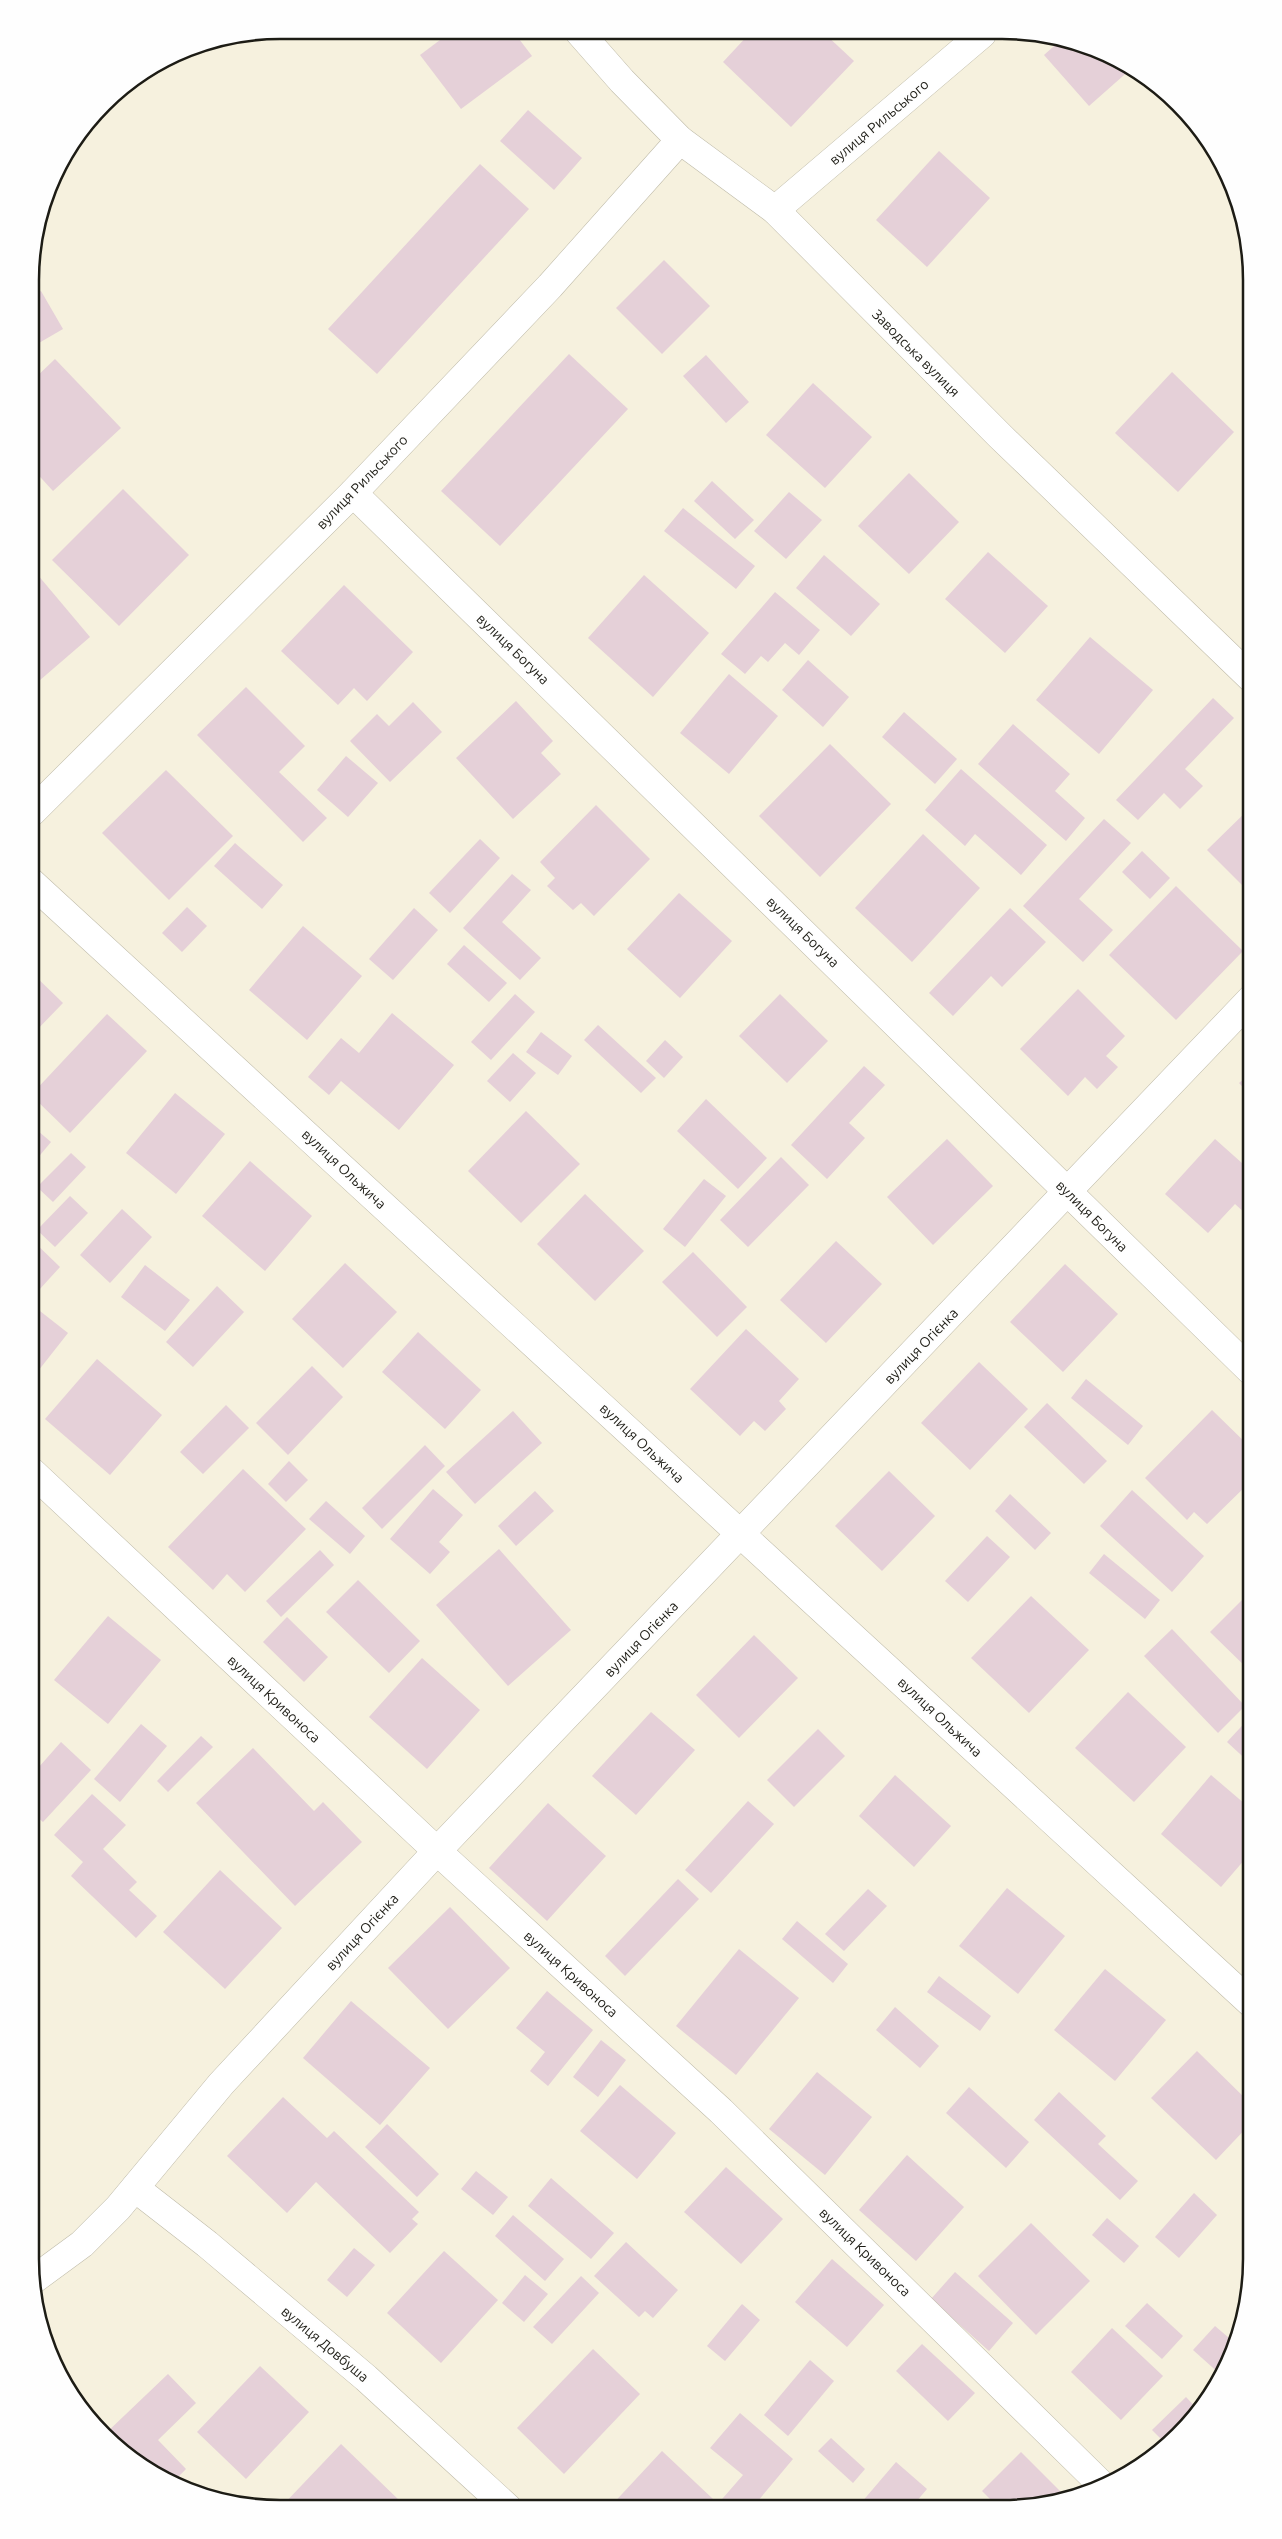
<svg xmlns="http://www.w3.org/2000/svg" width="1282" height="2539" viewBox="0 0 1282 2539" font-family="Ubuntu,sans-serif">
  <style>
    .building { fill: #e5d0d8 }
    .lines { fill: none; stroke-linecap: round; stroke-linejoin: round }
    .minor-casing { stroke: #bfbba9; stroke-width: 29 }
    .minor { stroke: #fff; stroke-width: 28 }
    .labels { text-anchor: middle; stroke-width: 4; stroke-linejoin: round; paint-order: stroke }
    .street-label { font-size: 14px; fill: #1d1c15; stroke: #fefefe }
    .rim { fill: none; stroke: #1d1c15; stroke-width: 2.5 }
  </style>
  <rect width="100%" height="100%" fill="#f6f1de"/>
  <g class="building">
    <path d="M 452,31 L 513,31 L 532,56 L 461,109 L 420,55 Z"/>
    <path d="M 750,33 L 824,33 L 854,61 L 791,127 L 723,62 Z"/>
    <path d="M 1062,39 L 1113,56 L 1132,68 L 1089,106 L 1044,55 Z"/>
    <path d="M 130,83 L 133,87 L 102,109 L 115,92 Z"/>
    <path d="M 528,110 L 582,158 L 554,190 L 500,141 Z"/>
    <path d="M 939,151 L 990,198 L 927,267 L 876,220 Z"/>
    <path d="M 480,164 L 529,209 L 377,374 L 328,329 Z"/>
    <path d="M 664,260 L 710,306 L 662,354 L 616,308 Z"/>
    <path d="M 41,291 L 63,329 L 32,347 L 32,296 Z"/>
    <path d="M 569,354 L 628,409 L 500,546 L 441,491 Z"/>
    <path d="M 706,355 L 749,402 L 726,423 L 683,376 Z"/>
    <path d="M 55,359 L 121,428 L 53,491 L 32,468 L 32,381 Z"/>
    <path d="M 1172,372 L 1234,432 L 1178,492 L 1115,433 Z"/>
    <path d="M 813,383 L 872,437 L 825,488 L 766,435 Z"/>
    <path d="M 909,473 L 959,522 L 909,574 L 858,526 Z"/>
    <path d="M 712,481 L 754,520 L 735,539 L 694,501 Z"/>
    <path d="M 123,489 L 189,555 L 119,626 L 52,560 Z"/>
    <path d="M 789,492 L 822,520 L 786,559 L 754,531 Z"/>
    <path d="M 683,508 L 755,566 L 736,589 L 664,531 Z"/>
    <path d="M 988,552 L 1048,606 L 1005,653 L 945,599 Z"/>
    <path d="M 824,555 L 880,604 L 851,636 L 796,588 Z"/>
    <path d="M 37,574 L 90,637 L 32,687 L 32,578 Z"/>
    <path d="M 644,575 L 709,633 L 653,697 L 588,638 Z"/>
    <path d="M 344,585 L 413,652 L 367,701 L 354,688 L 338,705 L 281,651 Z"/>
    <path d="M 775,592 L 820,630 L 799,655 L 785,643 L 768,662 L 761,656 L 745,674 L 721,654 Z"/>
    <path d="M 1090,637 L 1153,690 L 1099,754 L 1036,700 Z"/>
    <path d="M 808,660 L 849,697 L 823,727 L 782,690 Z"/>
    <path d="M 729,674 L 778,716 L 729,774 L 680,733 Z"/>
    <path d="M 246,687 L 305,746 L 279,772 L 327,818 L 303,842 L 197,735 Z"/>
    <path d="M 1213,698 L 1234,718 L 1185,769 L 1203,786 L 1180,809 L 1164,793 L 1138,820 L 1116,800 Z"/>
    <path d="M 516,701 L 553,741 L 541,753 L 561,774 L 513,819 L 456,758 Z"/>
    <path d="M 413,702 L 442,732 L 390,782 L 350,741 L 377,714 L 389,726 Z"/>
    <path d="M 904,712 L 957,759 L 935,784 L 882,737 Z"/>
    <path d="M 1013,724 L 1070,774 L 1055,791 L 1085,818 L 1066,841 L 978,764 Z"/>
    <path d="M 830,744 L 891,804 L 820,877 L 759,816 Z"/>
    <path d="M 346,756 L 378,783 L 348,817 L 317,790 Z"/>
    <path d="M 961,769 L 1047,845 L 1021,875 L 975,834 L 965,846 L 925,810 Z"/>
    <path d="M 166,770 L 233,836 L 169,900 L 102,833 Z"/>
    <path d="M 596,805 L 650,859 L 594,916 L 581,903 L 573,910 L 547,886 L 555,878 L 540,862 Z"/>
    <path d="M 1252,806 L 1252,895 L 1207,850 Z"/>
    <path d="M 1104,819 L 1131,843 L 1079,899 L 1113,930 L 1083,962 L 1023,906 Z"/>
    <path d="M 923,834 L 980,888 L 912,962 L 855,908 Z"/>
    <path d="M 480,839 L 500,858 L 450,913 L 429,893 Z"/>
    <path d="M 235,843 L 283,885 L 262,909 L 214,866 Z"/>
    <path d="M 1142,851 L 1170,878 L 1150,899 L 1122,872 Z"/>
    <path d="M 512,874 L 531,890 L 502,922 L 541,958 L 520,980 L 463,928 Z"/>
    <path d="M 1176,886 L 1243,951 L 1176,1020 L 1109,955 Z"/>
    <path d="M 679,893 L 732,941 L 680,998 L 627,949 Z"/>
    <path d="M 187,907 L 207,926 L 182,952 L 162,933 Z"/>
    <path d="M 414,908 L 438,930 L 393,980 L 369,959 Z"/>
    <path d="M 1010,908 L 1046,942 L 1002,987 L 991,976 L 953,1016 L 929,993 Z"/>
    <path d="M 303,926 L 362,976 L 307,1040 L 249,990 Z"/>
    <path d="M 464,945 L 507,983 L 489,1002 L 447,964 Z"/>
    <path d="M 31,972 L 63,1003 L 31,1036 Z"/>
    <path d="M 1078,989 L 1125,1036 L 1106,1056 L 1118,1067 L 1097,1089 L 1085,1077 L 1068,1096 L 1020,1049 Z"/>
    <path d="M 515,994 L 535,1012 L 491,1060 L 471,1042 Z"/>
    <path d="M 780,994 L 828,1041 L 787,1083 L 739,1036 Z"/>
    <path d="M 392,1013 L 454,1065 L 399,1130 L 341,1081 L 329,1095 L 308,1077 L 341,1038 L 359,1053 Z"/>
    <path d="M 107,1014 L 147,1051 L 70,1133 L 31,1095 Z"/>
    <path d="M 598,1025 L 656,1078 L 641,1093 L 584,1040 Z"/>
    <path d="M 541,1032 L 572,1056 L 558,1075 L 526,1052 Z"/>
    <path d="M 665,1040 L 683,1057 L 664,1078 L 646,1061 Z"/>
    <path d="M 513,1053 L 536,1073 L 510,1102 L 487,1081 Z"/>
    <path d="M 864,1066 L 885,1085 L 849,1123 L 865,1138 L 827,1179 L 791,1145 Z"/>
    <path d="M 1252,1072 L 1252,1097 L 1239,1083 Z"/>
    <path d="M 175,1093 L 225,1134 L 176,1194 L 126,1153 Z"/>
    <path d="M 706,1099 L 767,1158 L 738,1189 L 677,1131 Z"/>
    <path d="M 526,1111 L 580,1164 L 521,1223 L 468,1171 Z"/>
    <path d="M 31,1125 L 51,1142 L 31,1166 Z"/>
    <path d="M 947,1139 L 993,1186 L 933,1245 L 887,1197 Z"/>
    <path d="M 1215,1139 L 1252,1172 L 1252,1208 L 1246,1214 L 1235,1204 L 1208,1233 L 1165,1194 Z"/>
    <path d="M 71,1153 L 86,1167 L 53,1202 L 37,1187 Z"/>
    <path d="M 781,1157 L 809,1185 L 748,1247 L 720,1220 Z"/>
    <path d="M 250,1161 L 312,1216 L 265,1271 L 202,1216 Z"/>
    <path d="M 704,1179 L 726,1196 L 685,1247 L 663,1229 Z"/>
    <path d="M 585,1194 L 644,1251 L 595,1301 L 537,1244 Z"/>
    <path d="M 70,1196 L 88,1213 L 55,1247 L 37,1230 Z"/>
    <path d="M 122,1209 L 152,1237 L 110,1283 L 80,1255 Z"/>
    <path d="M 31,1239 L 60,1267 L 39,1290 L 31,1283 Z"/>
    <path d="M 836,1241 L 882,1284 L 826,1343 L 780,1300 Z"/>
    <path d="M 693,1252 L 747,1307 L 717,1337 L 662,1282 Z"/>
    <path d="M 345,1263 L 397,1312 L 343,1368 L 292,1319 Z"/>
    <path d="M 1065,1264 L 1118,1314 L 1063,1372 L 1010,1322 Z"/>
    <path d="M 145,1265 L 190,1300 L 165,1331 L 121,1297 Z"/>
    <path d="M 217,1286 L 244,1312 L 193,1367 L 166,1342 Z"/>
    <path d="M 31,1304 L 68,1333 L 31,1380 Z"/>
    <path d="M 746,1329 L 799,1379 L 779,1401 L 786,1409 L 765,1431 L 754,1421 L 740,1436 L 690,1389 Z"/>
    <path d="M 418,1332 L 481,1390 L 445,1429 L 382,1372 Z"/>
    <path d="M 97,1359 L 162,1415 L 110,1475 L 45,1419 Z"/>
    <path d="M 979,1362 L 1028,1409 L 970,1470 L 921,1423 Z"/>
    <path d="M 312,1366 L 343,1397 L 288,1455 L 256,1423 Z"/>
    <path d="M 1086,1379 L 1143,1426 L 1128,1445 L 1071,1398 Z"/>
    <path d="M 1047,1403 L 1107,1461 L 1084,1484 L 1024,1427 Z"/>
    <path d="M 226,1405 L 249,1428 L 203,1474 L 180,1452 Z"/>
    <path d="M 1212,1410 L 1252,1449 L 1252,1480 L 1207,1524 L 1194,1512 L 1187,1520 L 1145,1478 Z"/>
    <path d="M 513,1411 L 542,1443 L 475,1504 L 446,1472 Z"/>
    <path d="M 425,1445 L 445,1466 L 382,1529 L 362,1508 Z"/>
    <path d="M 289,1461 L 308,1480 L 286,1502 L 268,1484 Z"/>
    <path d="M 243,1469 L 306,1529 L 245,1592 L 227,1574 L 213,1590 L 168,1547 Z"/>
    <path d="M 889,1471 L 935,1516 L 882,1571 L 835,1526 Z"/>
    <path d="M 433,1489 L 463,1515 L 439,1542 L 450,1552 L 430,1574 L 390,1539 Z"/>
    <path d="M 1132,1490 L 1204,1556 L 1172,1592 L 1100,1526 Z"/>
    <path d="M 535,1491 L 554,1511 L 516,1546 L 498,1526 Z"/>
    <path d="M 1010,1494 L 1051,1533 L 1035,1550 L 995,1511 Z"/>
    <path d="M 326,1501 L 365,1536 L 350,1554 L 309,1519 Z"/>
    <path d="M 987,1536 L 1010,1557 L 968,1602 L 945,1581 Z"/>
    <path d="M 31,1546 L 40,1555 L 31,1564 Z"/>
    <path d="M 499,1549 L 571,1630 L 508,1686 L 436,1605 Z"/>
    <path d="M 1252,1549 L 1252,1561 L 1246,1555 Z"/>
    <path d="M 320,1550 L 334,1565 L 281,1617 L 266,1601 Z"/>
    <path d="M 1104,1554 L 1160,1600 L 1145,1619 L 1089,1573 Z"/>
    <path d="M 358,1580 L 420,1641 L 389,1673 L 326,1612 Z"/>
    <path d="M 1031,1596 L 1089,1650 L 1029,1713 L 971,1658 Z"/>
    <path d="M 1246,1596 L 1252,1602 L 1252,1673 L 1210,1632 Z"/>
    <path d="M 108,1616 L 161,1660 L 108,1724 L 54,1680 Z"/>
    <path d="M 287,1617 L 328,1657 L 304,1682 L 263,1642 Z"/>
    <path d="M 1172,1629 L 1245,1706 L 1218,1733 L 1144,1656 Z"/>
    <path d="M 754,1635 L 798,1678 L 739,1738 L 696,1695 Z"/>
    <path d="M 422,1658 L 480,1710 L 427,1769 L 369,1717 Z"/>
    <path d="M 1128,1692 L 1186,1747 L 1134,1802 L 1075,1748 Z"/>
    <path d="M 651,1712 L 695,1750 L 636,1815 L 592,1776 Z"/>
    <path d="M 1252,1715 L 1252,1765 L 1227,1742 Z"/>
    <path d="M 141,1724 L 167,1746 L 120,1802 L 94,1779 Z"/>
    <path d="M 818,1729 L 845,1756 L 794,1807 L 767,1780 Z"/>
    <path d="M 31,1733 L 37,1739 L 31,1745 Z"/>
    <path d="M 201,1736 L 213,1747 L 168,1792 L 157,1781 Z"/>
    <path d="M 61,1742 L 91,1770 L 43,1822 L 30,1811 L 31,1776 Z"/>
    <path d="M 253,1748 L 314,1811 L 323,1802 L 362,1842 L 295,1906 L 196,1803 Z"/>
    <path d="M 895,1775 L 951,1826 L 914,1867 L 859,1816 Z"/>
    <path d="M 1211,1775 L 1252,1810 L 1252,1851 L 1221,1887 L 1161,1834 Z"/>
    <path d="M 92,1794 L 126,1825 L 103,1849 L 137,1882 L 129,1890 L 157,1916 L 136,1938 L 71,1876 L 83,1862 L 54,1835 Z"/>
    <path d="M 748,1801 L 774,1824 L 711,1893 L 685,1870 Z"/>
    <path d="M 548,1803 L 606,1856 L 547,1921 L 489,1868 Z"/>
    <path d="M 220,1870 L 282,1928 L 225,1989 L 163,1932 Z"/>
    <path d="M 678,1879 L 699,1899 L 625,1976 L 605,1956 Z"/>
    <path d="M 1007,1888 L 1065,1936 L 1018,1994 L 959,1946 Z"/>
    <path d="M 868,1889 L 887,1906 L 844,1951 L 825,1934 Z"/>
    <path d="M 450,1907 L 510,1968 L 448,2029 L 388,1968 Z"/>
    <path d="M 797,1921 L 848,1964 L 833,1983 L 782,1939 Z"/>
    <path d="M 739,1949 L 799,1998 L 736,2075 L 676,2026 Z"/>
    <path d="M 1105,1969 L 1166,2020 L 1115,2081 L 1054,2030 Z"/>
    <path d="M 939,1976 L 991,2016 L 980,2031 L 927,1992 Z"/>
    <path d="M 547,1991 L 593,2030 L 548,2086 L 530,2071 L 545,2052 L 516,2028 Z"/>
    <path d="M 351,2001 L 430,2068 L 380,2125 L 303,2058 Z"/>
    <path d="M 895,2007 L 939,2046 L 920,2068 L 876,2030 Z"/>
    <path d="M 601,2040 L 626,2060 L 598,2097 L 573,2077 Z"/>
    <path d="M 1197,2051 L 1251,2104 L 1251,2123 L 1216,2160 L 1151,2098 Z"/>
    <path d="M 817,2072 L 872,2117 L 825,2175 L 769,2129 Z"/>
    <path d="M 620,2085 L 676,2133 L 637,2179 L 580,2131 Z"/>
    <path d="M 969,2087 L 1029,2142 L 1006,2168 L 946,2113 Z"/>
    <path d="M 1059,2092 L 1106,2136 L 1098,2144 L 1138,2181 L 1120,2200 L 1034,2120 Z"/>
    <path d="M 283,2097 L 327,2138 L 334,2131 L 419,2212 L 412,2219 L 418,2224 L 390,2253 L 316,2182 L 287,2213 L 227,2156 Z"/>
    <path d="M 387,2124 L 439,2174 L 417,2197 L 365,2147 Z"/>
    <path d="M 907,2155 L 964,2207 L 916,2261 L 859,2210 Z"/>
    <path d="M 726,2167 L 783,2219 L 741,2264 L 684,2212 Z"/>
    <path d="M 476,2171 L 508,2197 L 493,2215 L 461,2189 Z"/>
    <path d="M 551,2178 L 614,2233 L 591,2259 L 528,2206 Z"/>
    <path d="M 1194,2193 L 1217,2215 L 1179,2258 L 1155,2237 Z"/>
    <path d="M 30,2200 L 36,2214 L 30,2216 Z"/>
    <path d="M 513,2215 L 564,2259 L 545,2281 L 495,2236 Z"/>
    <path d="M 1107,2218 L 1139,2246 L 1124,2263 L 1092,2235 Z"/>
    <path d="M 1031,2223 L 1090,2281 L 1036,2335 L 978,2276 Z"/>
    <path d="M 626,2242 L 678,2290 L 653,2318 L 645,2311 L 639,2317 L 594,2276 Z"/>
    <path d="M 354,2248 L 375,2265 L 347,2297 L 327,2280 Z"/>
    <path d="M 444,2251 L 498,2300 L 441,2363 L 387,2313 Z"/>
    <path d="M 832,2259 L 884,2305 L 847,2347 L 795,2302 Z"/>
    <path d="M 955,2272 L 1013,2323 L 989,2351 L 931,2299 Z"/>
    <path d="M 525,2275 L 548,2294 L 524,2322 L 502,2303 Z"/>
    <path d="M 581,2276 L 599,2293 L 552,2344 L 533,2327 Z"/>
    <path d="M 1147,2303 L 1183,2336 L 1162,2359 L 1125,2326 Z"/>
    <path d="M 742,2304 L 760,2320 L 725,2361 L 707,2346 Z"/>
    <path d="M 1215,2326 L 1236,2344 L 1233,2355 L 1221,2375 L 1193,2350 Z"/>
    <path d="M 1112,2328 L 1163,2376 L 1121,2420 L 1071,2372 Z"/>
    <path d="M 922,2344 L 975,2393 L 948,2421 L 896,2371 Z"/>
    <path d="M 593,2349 L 640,2394 L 564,2474 L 517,2428 Z"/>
    <path d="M 810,2360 L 834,2381 L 788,2436 L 764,2415 Z"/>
    <path d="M 260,2366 L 309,2412 L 246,2479 L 197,2432 Z"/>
    <path d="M 168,2374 L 196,2403 L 158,2440 L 186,2469 L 171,2484 L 115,2447 L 104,2435 Z"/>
    <path d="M 1186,2397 L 1200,2412 L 1166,2444 L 1152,2430 Z"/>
    <path d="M 740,2413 L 793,2459 L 752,2508 L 718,2508 L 716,2506 L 743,2475 L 710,2448 Z"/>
    <path d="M 831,2438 L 865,2469 L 853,2483 L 818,2451 Z"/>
    <path d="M 341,2444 L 402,2503 L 397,2507 L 281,2507 Z"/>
    <path d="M 662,2451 L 713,2499 L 704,2508 L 609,2508 Z"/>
    <path d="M 1021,2452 L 1067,2498 L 1000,2509 L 982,2491 Z"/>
    <path d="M 896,2462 L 927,2489 L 910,2509 L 867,2509 L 861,2503 Z"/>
  </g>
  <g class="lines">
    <defs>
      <g id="minor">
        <path d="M 579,32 L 622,81 L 680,140 L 775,210 L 1000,436 L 1252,679"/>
        <path d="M 775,210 L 982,34"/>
        <path d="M 353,493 L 1252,1372"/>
        <path d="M 32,812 L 353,493 L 550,286 L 680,140"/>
        <path d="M 31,882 L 1252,2004"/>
        <path d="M 31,1471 L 437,1851 L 721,2111 L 1103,2486"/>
        <path d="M 135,2188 L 207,2244 L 366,2378 L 508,2508"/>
        <path d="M 33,2280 L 82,2244 L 118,2208 L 221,2084 L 437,1851 L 1252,998"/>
      </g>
    </defs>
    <use href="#minor" class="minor-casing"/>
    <use href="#minor" class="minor"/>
  </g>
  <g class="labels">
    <g class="street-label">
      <text transform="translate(879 122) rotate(-40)" y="5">вулиця Рильського</text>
      <text transform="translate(916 353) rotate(45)" y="5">Заводська вулиця</text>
      <text transform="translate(362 482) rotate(-46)" y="5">вулиця Рильського</text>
      <text transform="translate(513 649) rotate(44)" y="5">вулиця Богуна</text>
      <text transform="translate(803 932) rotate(44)" y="5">вулиця Богуна</text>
      <text transform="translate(344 1169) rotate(43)" y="5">вулиця Ольжича</text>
      <text transform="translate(1092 1216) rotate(45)" y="5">вулиця Богуна</text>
      <text transform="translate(921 1346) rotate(-46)" y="5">вулиця Огієнка</text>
      <text transform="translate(642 1443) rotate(43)" y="5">вулиця Ольжича</text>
      <text transform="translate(641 1639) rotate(-46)" y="5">вулиця Огієнка</text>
      <text transform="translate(274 1699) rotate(43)" y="5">вулиця Кривоноса</text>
      <text transform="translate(940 1717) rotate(43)" y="5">вулиця Ольжича</text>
      <text transform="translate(362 1932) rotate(-47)" y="5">вулиця Огієнка</text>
      <text transform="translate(571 1974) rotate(42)" y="5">вулиця Кривоноса</text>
      <text transform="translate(865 2252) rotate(44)" y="5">вулиця Кривоноса</text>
      <text transform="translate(325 2344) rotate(40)" y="5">вулиця Довбуша</text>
    </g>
  </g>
  <path d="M0 0H1282V2539H0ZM280 39H1002A241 241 0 0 1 1243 280V2259A241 241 0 0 1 1002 2500H280A241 241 0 0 1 39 2259V280A241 241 0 0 1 280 39Z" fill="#fefefe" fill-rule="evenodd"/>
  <path class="rim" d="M280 39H1002A241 241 0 0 1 1243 280V2259A241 241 0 0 1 1002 2500H280A241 241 0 0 1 39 2259V280A241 241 0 0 1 280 39Z"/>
</svg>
